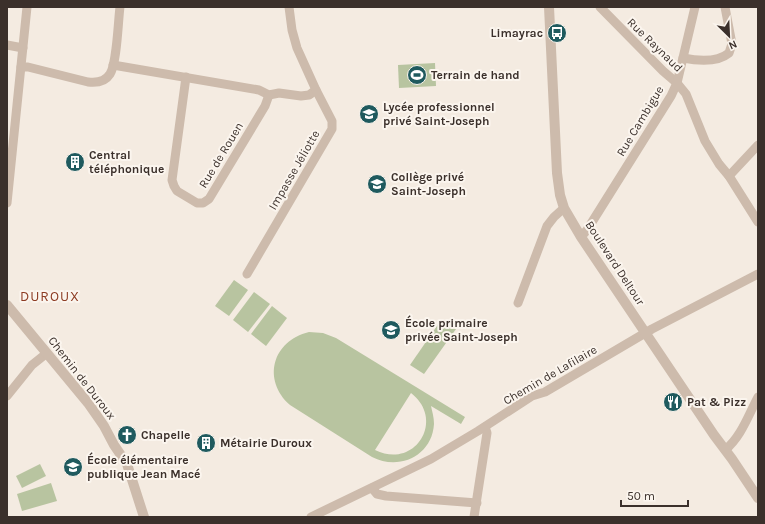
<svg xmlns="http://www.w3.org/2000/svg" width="765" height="524" viewBox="0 0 765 524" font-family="Karla,sans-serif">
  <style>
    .pitch { fill: #b8c4a0; fill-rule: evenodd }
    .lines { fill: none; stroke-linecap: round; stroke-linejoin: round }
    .minor { stroke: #cdbbac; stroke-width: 9 }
    .tertiary { stroke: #cdbbac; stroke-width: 10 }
    .labels { text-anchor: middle; stroke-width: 4; stroke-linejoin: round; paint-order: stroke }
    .poi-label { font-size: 12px; font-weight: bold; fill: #3b302b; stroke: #fbf5ee; text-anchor: start }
    .street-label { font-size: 12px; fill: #3b302b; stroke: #fbf5ee }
    .quarter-label { font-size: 14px; letter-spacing: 1px; fill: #8c3b22; stroke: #fbf5ee }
  </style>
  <rect width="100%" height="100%" fill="#f4ebe1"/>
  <g class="pitch">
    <path d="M 435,63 L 436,86 L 399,88 L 398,65 Z"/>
    <path d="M 234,280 L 248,290 L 229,316 L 215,306 Z"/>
    <path d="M 254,292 L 270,304 L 248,332 L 233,320 Z"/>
    <path d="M 272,306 L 287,318 L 266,346 L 251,334 Z"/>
    <path d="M 439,323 L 456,329 L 424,374 L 410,365 Z"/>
    <path d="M 309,332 L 323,333 L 336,338 L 465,417 L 461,424 L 431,406 C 432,411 434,417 434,424 C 432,456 399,471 372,457 L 290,405 C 262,380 272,341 309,332 ZM 411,393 C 446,420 415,470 375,450 Z"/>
    <path d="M 40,464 L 46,476 L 22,488 L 16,476 Z"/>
    <path d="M 51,483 L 57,501 L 22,511 L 17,494 Z"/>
  </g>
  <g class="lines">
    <g class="minor">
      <path d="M 600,7 L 663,71 L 677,83 L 686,94 L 705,141 L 719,164 L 729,176 L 758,222"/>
      <path d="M 7,45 L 23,48"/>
      <path d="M 683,58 C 698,61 717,63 729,53 L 732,44 L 725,7"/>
      <path d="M 113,65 L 259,90 L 269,95 L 279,93 L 301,96 L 309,95 L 316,90"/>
      <path d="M 21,67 L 28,67 L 88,82 C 96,83 105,82 110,74 C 117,63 118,22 120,7"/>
      <path d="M 186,77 L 172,180 L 174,186 L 177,191 L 197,203 L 203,203 L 209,199 L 265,106 L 269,95"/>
      <path d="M 729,176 L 758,145"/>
      <path d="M 7,203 L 27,7"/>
      <path d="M 581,237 L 587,230 L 671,96 L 677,83 L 695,7"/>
      <path d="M 247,274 L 332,129 L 332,121 L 316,90 L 297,48 L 292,30 L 289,7"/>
      <path d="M 518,303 L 547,226 L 554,217 L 564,208"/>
      <path d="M 7,396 L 32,365 L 47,353"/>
      <path d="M 725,450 C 741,437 748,416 758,397"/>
      <path d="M 372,488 L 377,494 L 386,496 L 477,503"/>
      <path d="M 311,517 L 431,459 L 478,431 L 532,396 L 545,392 L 652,329 L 758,274"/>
      <path d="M 474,517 L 487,433 L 485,427"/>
    </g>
    <g class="tertiary">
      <path d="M 549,7 L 557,173 L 560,195 L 564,208 L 581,237 L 714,435 L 732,459 L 758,498"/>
      <path d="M 7,305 L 88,403 L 104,426 L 114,445 L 127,464 L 144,517"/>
    </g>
  </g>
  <defs>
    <symbol id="bus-disc" viewBox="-11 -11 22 22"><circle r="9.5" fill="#1f5a5e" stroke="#fbf5ee"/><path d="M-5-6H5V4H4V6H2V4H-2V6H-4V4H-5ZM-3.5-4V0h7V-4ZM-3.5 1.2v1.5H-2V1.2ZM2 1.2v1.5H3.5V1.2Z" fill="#fff"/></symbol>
    <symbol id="stadium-disc" viewBox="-11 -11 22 22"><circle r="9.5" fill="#1f5a5e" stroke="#fbf5ee"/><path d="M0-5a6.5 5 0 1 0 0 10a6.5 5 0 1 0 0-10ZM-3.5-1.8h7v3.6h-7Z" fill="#fff"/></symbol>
    <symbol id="school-disc" viewBox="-11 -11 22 22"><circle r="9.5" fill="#1f5a5e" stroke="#fbf5ee"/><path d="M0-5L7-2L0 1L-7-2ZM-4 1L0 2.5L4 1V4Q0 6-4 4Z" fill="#fff"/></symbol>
    <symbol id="building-disc" viewBox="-11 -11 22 22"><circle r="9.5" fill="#1f5a5e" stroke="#fbf5ee"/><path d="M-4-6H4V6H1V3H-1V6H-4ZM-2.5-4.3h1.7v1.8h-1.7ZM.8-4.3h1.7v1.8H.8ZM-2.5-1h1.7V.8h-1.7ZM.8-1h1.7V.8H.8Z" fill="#fff"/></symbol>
    <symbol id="restaurant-disc" viewBox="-11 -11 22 22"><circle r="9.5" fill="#1f5a5e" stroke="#fbf5ee"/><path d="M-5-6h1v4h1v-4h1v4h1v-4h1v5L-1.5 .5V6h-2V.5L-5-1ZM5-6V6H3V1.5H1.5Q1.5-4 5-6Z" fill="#fff"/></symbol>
    <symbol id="church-disc" viewBox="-11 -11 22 22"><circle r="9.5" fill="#1f5a5e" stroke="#fbf5ee"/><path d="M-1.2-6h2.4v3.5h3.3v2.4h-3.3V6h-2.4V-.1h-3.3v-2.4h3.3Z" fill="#fff"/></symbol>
  </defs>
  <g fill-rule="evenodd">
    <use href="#bus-disc" x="546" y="22" width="22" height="22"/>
    <use href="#stadium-disc" x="406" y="64" width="22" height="22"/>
    <use href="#school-disc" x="358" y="103" width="22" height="22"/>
    <use href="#building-disc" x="64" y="151" width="22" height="22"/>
    <use href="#school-disc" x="366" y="173" width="22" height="22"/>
    <use href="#school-disc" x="380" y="319" width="22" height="22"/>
    <use href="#restaurant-disc" x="662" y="391" width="22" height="22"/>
    <use href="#church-disc" x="116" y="424" width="22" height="22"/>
    <use href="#building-disc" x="195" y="432" width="22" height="22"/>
    <use href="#school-disc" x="62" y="456" width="22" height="22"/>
  </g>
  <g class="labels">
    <g class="poi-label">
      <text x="543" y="37" text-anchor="end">Limayrac</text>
      <text x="431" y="79">Terrain de hand</text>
      <text x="383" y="111">Lycée professionnel<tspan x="383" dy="14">privé Saint-Joseph</tspan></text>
      <text x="89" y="159">Central<tspan x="89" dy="14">téléphonique</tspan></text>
      <text x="391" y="181">Collège privé<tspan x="391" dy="14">Saint-Joseph</tspan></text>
      <text x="405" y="327">École primaire<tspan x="405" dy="14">privée Saint-Joseph</tspan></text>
      <text x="687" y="406">Pat &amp; Pizz</text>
      <text x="141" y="439">Chapelle</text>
      <text x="220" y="447">Métairie Duroux</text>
      <text x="87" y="464">École élémentaire<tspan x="87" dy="14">publique Jean Macé</tspan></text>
    </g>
    <g class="street-label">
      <text transform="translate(655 45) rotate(44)" y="4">Rue Raynaud</text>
      <text transform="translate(640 121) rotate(-59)" y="4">Rue Cambigue</text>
      <text transform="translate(221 155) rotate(-59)" y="4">Rue de Rouen</text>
      <text transform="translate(294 170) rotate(-60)" y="4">Impasse Jéliotte</text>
      <text transform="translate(615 263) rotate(57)" y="4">Boulevard Deltour</text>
      <text transform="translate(550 375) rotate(-30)" y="4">Chemin de Lafilaire</text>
      <text transform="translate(82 378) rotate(52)" y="4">Chemin de Duroux</text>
    </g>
    <g class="quarter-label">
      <text x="50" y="301">DUROUX</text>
    </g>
  </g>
  <rect width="765" height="524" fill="none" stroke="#3b302b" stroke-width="16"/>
  <g transform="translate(729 36) rotate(156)" stroke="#fbf5ee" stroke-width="3" paint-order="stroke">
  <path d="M0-3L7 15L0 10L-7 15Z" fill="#3b302b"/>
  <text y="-6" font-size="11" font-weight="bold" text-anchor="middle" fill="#3b302b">N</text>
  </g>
  <path d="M621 500v6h67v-6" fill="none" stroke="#3b302b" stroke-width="2"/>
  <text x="627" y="500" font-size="12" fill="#3b302b" stroke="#fbf5ee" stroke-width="3" paint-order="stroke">50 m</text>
</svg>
